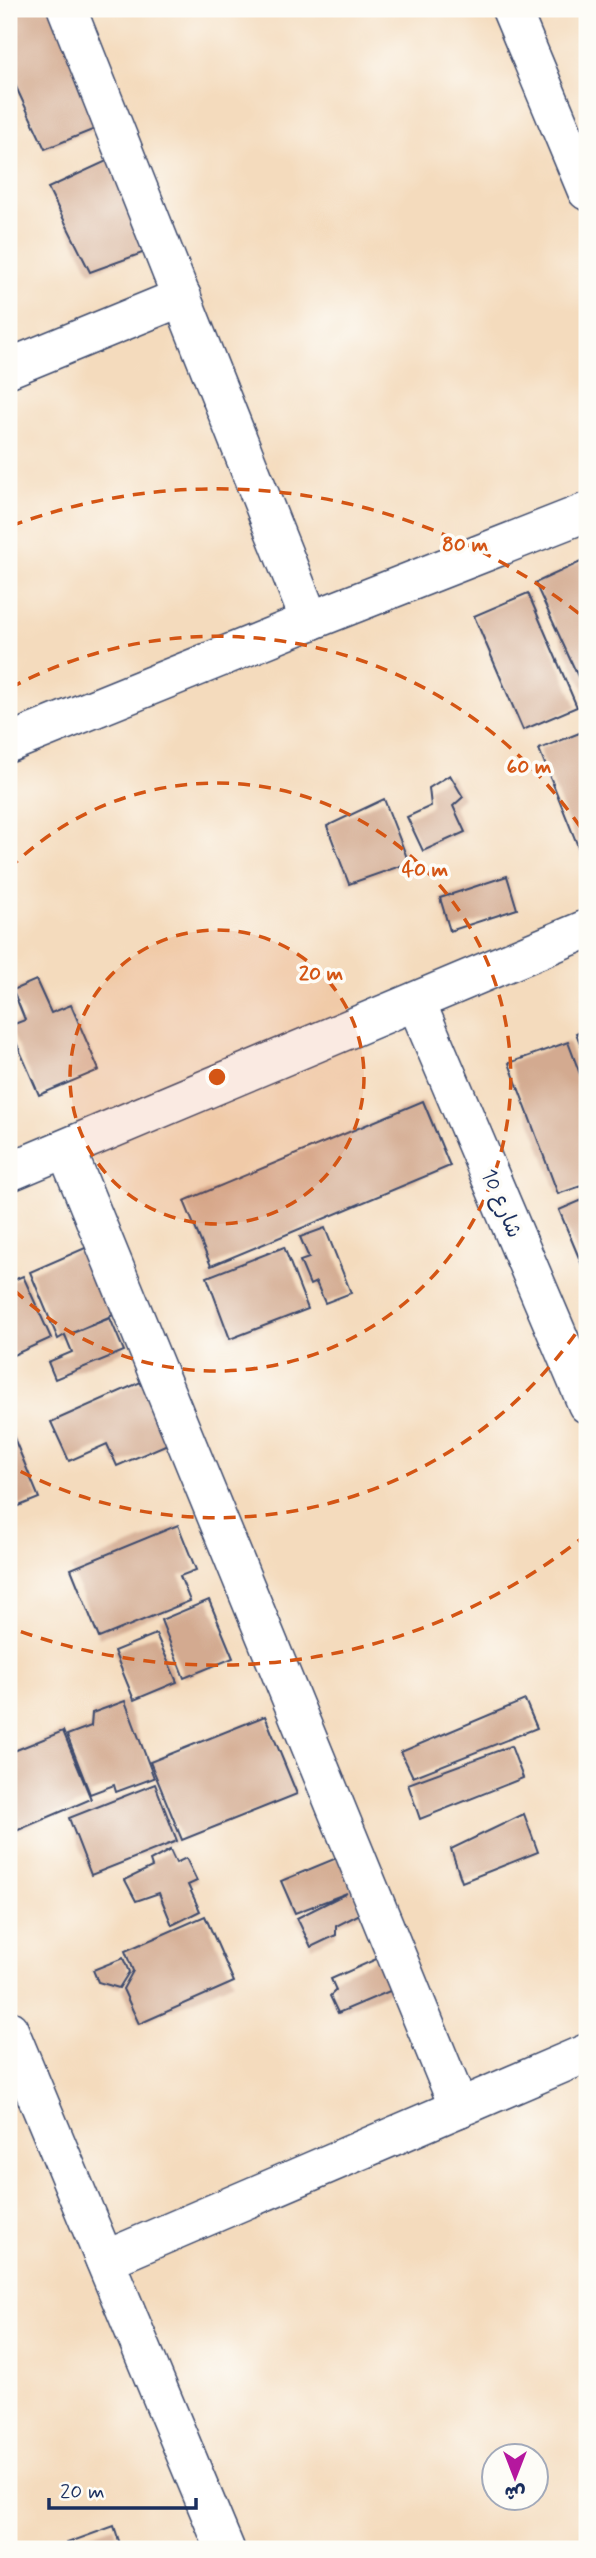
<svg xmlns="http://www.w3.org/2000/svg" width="596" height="2558" viewBox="0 0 596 2558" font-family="Mynerve,'Playpen Sans Arabic',sans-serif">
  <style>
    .building { fill: #d3aa90 }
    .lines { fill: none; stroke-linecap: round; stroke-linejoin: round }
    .minor-casing { stroke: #3c496c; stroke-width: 41 }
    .minor { stroke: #fff; stroke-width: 38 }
    .ring { fill: none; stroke: #d45514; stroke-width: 3.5; stroke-dasharray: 12 9 }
    .labels { text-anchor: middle; stroke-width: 7; stroke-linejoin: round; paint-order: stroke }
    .street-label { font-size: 21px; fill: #1b2f5e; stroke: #fdfcf7 }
    .centre { fill: #d45514; stroke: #fdfcf7; stroke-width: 3.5 }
    .ring-label { font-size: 21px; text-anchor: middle; font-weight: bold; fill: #d45514; stroke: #fdfcf7; stroke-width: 7; stroke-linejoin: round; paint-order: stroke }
  </style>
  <rect width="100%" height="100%" fill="#fdfcf7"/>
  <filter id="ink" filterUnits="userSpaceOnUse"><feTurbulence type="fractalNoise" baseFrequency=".0143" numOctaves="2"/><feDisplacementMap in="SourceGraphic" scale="14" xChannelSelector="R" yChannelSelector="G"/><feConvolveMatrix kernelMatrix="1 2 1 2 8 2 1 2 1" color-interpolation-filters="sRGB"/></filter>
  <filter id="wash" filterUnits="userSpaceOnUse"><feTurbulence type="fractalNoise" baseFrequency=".00686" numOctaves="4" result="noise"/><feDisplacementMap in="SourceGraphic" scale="28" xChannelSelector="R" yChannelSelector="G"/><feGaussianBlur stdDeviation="1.57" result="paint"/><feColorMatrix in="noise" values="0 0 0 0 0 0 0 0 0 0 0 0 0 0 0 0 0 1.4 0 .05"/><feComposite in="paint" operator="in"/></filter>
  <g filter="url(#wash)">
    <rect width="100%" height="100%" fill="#f4dbbd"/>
    <g id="blocks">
      <g class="building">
        <path d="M 9,9 L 54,9 L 100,127 L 45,149 L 9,72 Z"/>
        <path d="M 113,158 L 148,251 L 90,272 L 48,188 Z"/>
        <path d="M 587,559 L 587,696 L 535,583 Z"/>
        <path d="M 528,593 L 577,707 L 523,730 L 474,616 Z"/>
        <path d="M 587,730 L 587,869 L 539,749 Z"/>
        <path d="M 450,775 L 463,797 L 453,806 L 465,832 L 423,851 L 407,817 L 431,806 L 429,788 Z"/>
        <path d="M 384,799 L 409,863 L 349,884 L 327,826 Z"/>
        <path d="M 507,876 L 517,909 L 450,931 L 440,898 Z"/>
        <path d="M 36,980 L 51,1013 L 71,1005 L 99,1070 L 39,1095 L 9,1026 L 25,1020 L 13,990 Z"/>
        <path d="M 587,1028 L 587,1061 L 576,1033 Z"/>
        <path d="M 568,1042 L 587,1093 L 587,1184 L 558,1194 L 509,1063 Z"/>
        <path d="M 423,1101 L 450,1166 L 211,1266 L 184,1201 Z"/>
        <path d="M 587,1198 L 587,1277 L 559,1210 Z"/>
        <path d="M 325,1228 L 351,1293 L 325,1303 L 316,1282 L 310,1285 L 300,1261 L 309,1258 L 300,1237 Z"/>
        <path d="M 92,1245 L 120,1312 L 70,1334 L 110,1318 L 124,1351 L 55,1379 L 48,1362 L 72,1352 L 65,1335 L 58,1339 L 30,1272 Z"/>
        <path d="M 284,1247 L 308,1309 L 230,1339 L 207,1277 Z"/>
        <path d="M 23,1276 L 51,1338 L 9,1357 L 9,1282 Z"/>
        <path d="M 143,1381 L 170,1443 L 117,1466 L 107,1444 L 69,1461 L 51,1422 Z"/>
        <path d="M 9,1426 L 39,1498 L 9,1510 Z"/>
        <path d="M 178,1525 L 196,1570 L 180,1576 L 190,1601 L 99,1638 L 71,1569 Z"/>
        <path d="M 209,1600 L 233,1658 L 184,1678 L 161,1620 Z"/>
        <path d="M 156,1634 L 177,1682 L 134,1700 L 114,1651 Z"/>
        <path d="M 525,1700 L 537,1728 L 413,1777 L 401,1752 Z"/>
        <path d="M 125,1701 L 154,1778 L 116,1792 L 114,1785 L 90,1794 L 67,1735 L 91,1726 L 92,1713 Z"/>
        <path d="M 265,1716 L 297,1794 L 182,1840 L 150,1762 Z"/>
        <path d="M 63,1731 L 91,1799 L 9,1834 L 9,1753 Z"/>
        <path d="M 511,1746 L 523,1778 L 420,1819 L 408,1784 Z"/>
        <path d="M 155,1784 L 177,1841 L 91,1875 L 69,1818 Z"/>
        <path d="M 524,1814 L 538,1852 L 462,1882 L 451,1849 Z"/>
        <path d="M 170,1850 L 176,1863 L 186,1858 L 197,1881 L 188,1885 L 200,1911 L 172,1925 L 159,1893 L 136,1901 L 125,1880 L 152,1867 L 150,1861 Z"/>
        <path d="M 339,1857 L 362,1913 L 336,1926 L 336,1935 L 311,1947 L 297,1918 L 347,1893 L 295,1913 L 281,1881 Z"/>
        <path d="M 205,1916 L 234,1982 L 139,2024 L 123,1989 L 133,1971 L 125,1951 Z"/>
        <path d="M 383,1956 L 397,1988 L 338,2013 L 330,1996 L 336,1990 L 331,1979 Z"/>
        <path d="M 123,1958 L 129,1972 L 119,1988 L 98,1982 L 93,1970 Z"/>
        <path d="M 114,2526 L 120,2544 L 105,2549 L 69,2549 L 67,2543 Z"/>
      </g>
    </g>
  </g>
  <g filter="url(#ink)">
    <use href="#blocks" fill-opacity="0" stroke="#3c496c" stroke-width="2"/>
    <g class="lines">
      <defs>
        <g id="minor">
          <path d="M 67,9 L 310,621"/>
          <path d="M 511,9 L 587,191"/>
          <path d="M 9,368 L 182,297"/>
          <path d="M 9,743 L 310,621 L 587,512"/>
          <path d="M 416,1002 L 587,1404"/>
          <path d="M 66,1149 L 459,2108"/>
          <path d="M 9,1172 L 587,929"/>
          <path d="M 9,2030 L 225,2549"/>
          <path d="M 105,2260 L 587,2053"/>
        </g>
      </defs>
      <use href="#minor" class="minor-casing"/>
      <use href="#minor" class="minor"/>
    </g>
  </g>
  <circle cx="217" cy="1077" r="147" fill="#d45514" fill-opacity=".12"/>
  <g class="ring">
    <circle cx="217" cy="1077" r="147"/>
    <path d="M9 869A294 294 0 1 1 9 1285"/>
    <path d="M587 1317A441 441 0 0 1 10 1466M10 688A441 441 0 0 1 587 837"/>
    <path d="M587 1534A588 588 0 0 1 11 1628M11 526A588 588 0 0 1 587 620"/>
  </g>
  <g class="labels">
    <g class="street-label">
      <text transform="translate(502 1203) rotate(67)" y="7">شارع 10</text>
    </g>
  </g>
  <circle cx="217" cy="1077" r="10" class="centre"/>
  <g class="ring-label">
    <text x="465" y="551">80 m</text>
    <text x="529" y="773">60 m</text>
    <text x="425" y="876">40 m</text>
    <text x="321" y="980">20 m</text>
  </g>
  <rect width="596" height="2558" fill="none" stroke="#fdfcf7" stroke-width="35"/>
  <g transform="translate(515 2477) rotate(180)"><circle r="33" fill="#fdfcf7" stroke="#a3aaba" stroke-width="2"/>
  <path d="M0-5L12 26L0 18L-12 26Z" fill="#b5179e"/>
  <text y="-10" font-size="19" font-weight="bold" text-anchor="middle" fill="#1b2f5e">ش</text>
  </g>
  <path d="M49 2498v10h147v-10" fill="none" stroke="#1b2f5e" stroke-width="3.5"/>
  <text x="60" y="2498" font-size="21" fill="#1b2f5e" stroke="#fdfcf7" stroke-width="5" paint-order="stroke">20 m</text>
</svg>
